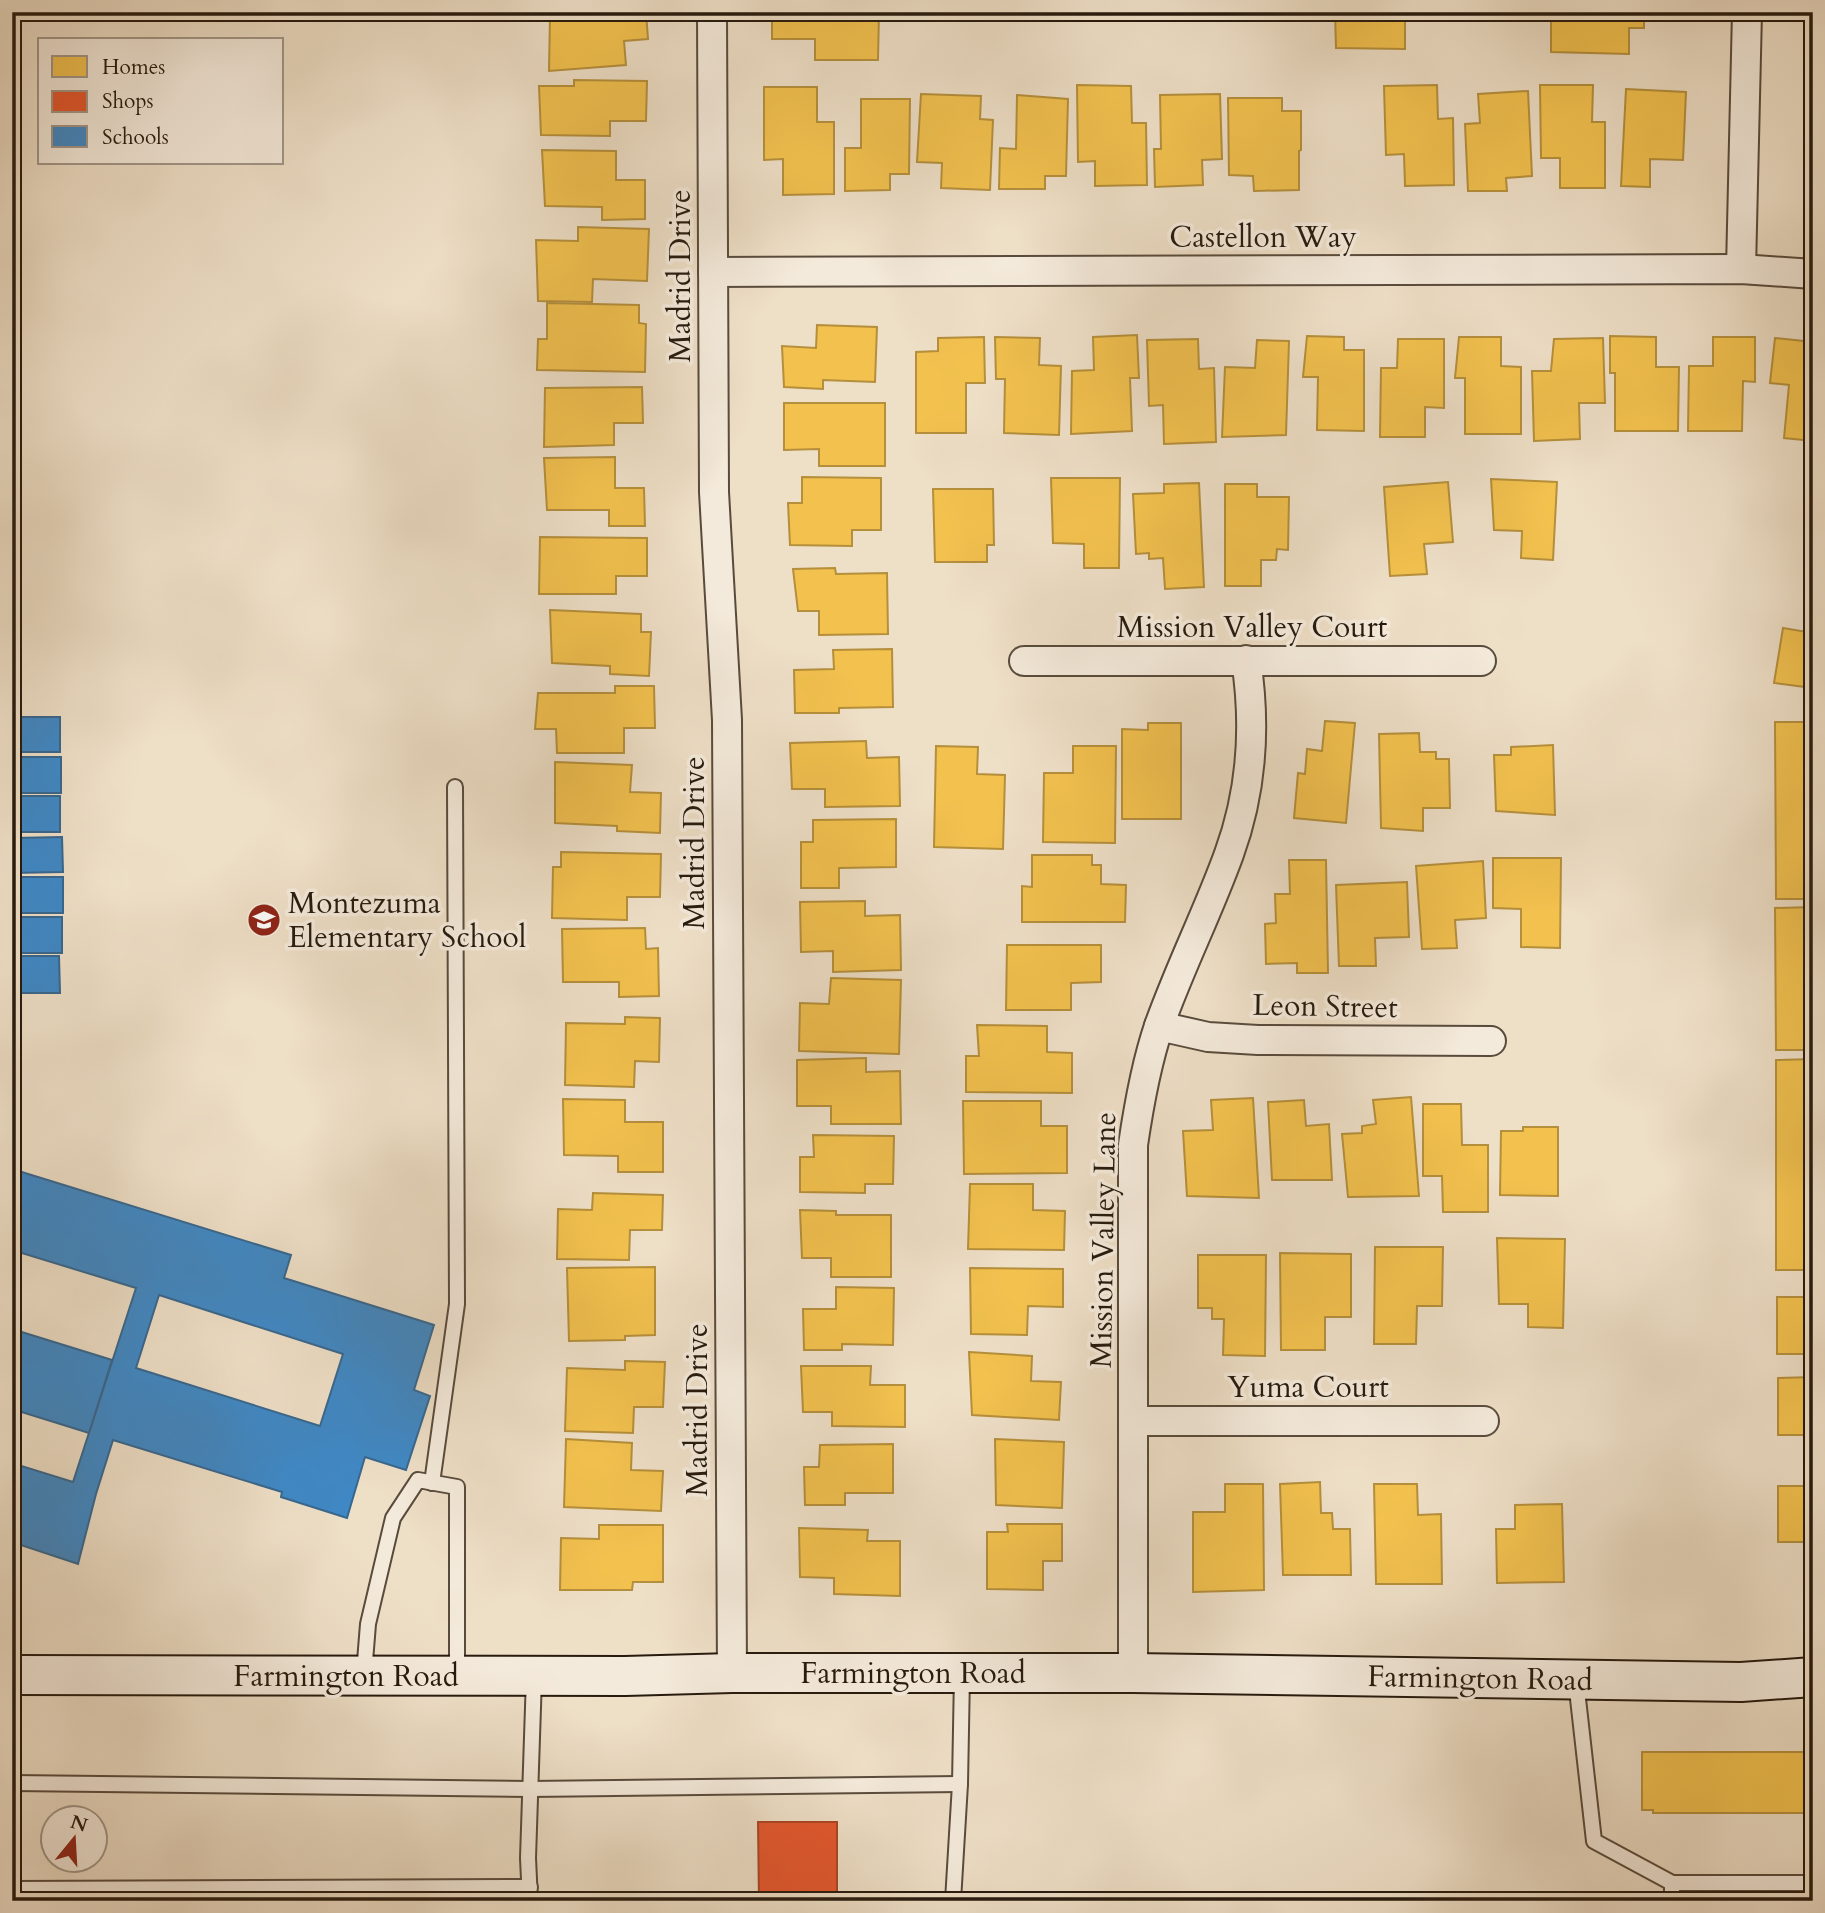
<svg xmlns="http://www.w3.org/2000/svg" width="1825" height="1913" viewBox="0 0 1825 1913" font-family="Cardo,serif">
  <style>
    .homes { fill: #f2c14e; stroke: #b58f3b; stroke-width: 2 }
    .shops { fill: #e4572e; stroke: #ab4524; stroke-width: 2 }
    .schools { fill: #3f88c5; stroke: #38678e; stroke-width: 2; fill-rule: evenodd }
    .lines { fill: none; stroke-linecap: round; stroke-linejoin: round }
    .lane-casing { stroke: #594b3c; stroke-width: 18 }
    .street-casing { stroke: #594b3c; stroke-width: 32 }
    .secondary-casing { stroke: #271a0e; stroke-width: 42 }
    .lane { stroke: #f4eadb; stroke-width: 14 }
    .street { stroke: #f4eadb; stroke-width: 28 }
    .secondary { stroke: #f4eadb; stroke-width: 38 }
    .labels { text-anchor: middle; stroke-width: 7; stroke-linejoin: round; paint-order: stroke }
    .street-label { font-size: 30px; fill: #271a0e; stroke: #f4eadb }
    .poi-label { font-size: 30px; fill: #271a0e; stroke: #f4eadb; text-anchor: start }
  </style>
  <rect width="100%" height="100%" fill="#eedfc7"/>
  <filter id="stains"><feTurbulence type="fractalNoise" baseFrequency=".00286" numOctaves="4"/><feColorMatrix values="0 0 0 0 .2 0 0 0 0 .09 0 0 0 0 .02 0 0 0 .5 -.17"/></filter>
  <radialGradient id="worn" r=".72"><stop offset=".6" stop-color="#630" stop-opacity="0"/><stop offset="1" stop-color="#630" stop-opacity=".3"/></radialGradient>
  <g class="homes">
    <path d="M 589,12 L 646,12 L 648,39 L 624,41 L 626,65 L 549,71 L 550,15 Z"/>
    <path d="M 772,12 L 879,12 L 878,60 L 815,60 L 815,39 L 772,39 Z"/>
    <path d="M 1335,12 L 1405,12 L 1405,49 L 1336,48 Z"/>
    <path d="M 1551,12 L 1644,12 L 1644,28 L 1629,28 L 1629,54 L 1551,52 Z"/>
    <path d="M 574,80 L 647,81 L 646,121 L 610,121 L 610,136 L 541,135 L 539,86 L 574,86 Z"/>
    <path d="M 1077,85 L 1131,86 L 1132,123 L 1146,123 L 1147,185 L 1095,186 L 1095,161 L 1078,162 Z"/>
    <path d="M 1437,85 L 1438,119 L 1453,118 L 1454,185 L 1405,186 L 1404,154 L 1386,155 L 1384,86 Z"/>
    <path d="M 1540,85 L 1593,85 L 1592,122 L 1605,122 L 1605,188 L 1560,188 L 1560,158 L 1541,158 Z"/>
    <path d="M 764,87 L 817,87 L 817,122 L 834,122 L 834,194 L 783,195 L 783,159 L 764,160 Z"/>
    <path d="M 1626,89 L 1686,92 L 1683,160 L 1650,159 L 1650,187 L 1621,186 Z"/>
    <path d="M 1528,91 L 1532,176 L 1506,178 L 1507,191 L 1468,191 L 1465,124 L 1480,123 L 1478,94 Z"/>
    <path d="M 921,94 L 981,96 L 980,119 L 993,120 L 990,190 L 941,188 L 942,163 L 917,162 Z"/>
    <path d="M 1220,94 L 1222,159 L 1202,160 L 1203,185 L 1155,187 L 1154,149 L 1161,149 L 1160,95 Z"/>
    <path d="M 1017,95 L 1068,99 L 1066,176 L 1045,176 L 1045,189 L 999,189 L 1000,148 L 1016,149 Z"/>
    <path d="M 1228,98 L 1282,98 L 1282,111 L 1301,111 L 1301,150 L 1299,151 L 1299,190 L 1254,191 L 1253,176 L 1229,175 Z"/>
    <path d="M 861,99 L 910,99 L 909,174 L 890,174 L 890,190 L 845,191 L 845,148 L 861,148 Z"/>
    <path d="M 1813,119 L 1813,148 L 1804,144 Z"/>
    <path d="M 12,141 L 19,141 L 20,162 L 12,162 Z"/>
    <path d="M 542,150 L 616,151 L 616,180 L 645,180 L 645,219 L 602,220 L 602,207 L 545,206 Z"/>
    <path d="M 578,227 L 649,229 L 647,281 L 593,279 L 592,302 L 538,301 L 536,240 L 578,241 Z"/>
    <path d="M 547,303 L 639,305 L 639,323 L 646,324 L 645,372 L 537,370 L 538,339 L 547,339 Z"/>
    <path d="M 817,325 L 877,327 L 875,382 L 823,380 L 823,389 L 784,387 L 782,346 L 816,348 Z"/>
    <path d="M 1137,335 L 1139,378 L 1130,378 L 1132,431 L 1071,434 L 1072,371 L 1094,370 L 1093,337 Z"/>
    <path d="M 1307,336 L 1344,337 L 1344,350 L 1364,350 L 1364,431 L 1317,430 L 1318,377 L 1303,377 Z"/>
    <path d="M 1610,336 L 1656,337 L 1656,367 L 1679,367 L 1678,431 L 1615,431 L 1615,373 L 1610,373 Z"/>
    <path d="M 984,337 L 985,383 L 966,383 L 966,433 L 916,433 L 916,352 L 938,351 L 938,338 Z"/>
    <path d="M 995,337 L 1040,338 L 1039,365 L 1061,366 L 1059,435 L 1004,433 L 1005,379 L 996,379 Z"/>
    <path d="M 1459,337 L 1501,337 L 1501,366 L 1521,367 L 1521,434 L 1465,434 L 1465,378 L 1455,378 Z"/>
    <path d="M 1713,337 L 1755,337 L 1755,382 L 1743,381 L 1742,431 L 1688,431 L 1689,366 L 1713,366 Z"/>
    <path d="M 1603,338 L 1605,403 L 1579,403 L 1580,439 L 1534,441 L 1532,371 L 1551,371 L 1554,339 Z"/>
    <path d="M 1775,338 L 1813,342 L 1813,441 L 1784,438 L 1789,385 L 1770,383 Z"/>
    <path d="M 1198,339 L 1199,369 L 1214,368 L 1216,442 L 1164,444 L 1163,405 L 1149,406 L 1147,340 Z"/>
    <path d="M 1398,339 L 1444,339 L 1444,408 L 1425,407 L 1425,437 L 1380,437 L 1381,368 L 1397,368 Z"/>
    <path d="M 1257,340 L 1289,341 L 1286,435 L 1222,437 L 1225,367 L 1255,368 Z"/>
    <path d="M 642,387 L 643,423 L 614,423 L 614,445 L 544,447 L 545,388 Z"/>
    <path d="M 784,403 L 885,403 L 885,466 L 819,466 L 819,449 L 784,450 Z"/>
    <path d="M 615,457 L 615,488 L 644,488 L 645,526 L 609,526 L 609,510 L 547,510 L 544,458 Z"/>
    <path d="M 802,477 L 881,478 L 881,530 L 852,530 L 852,546 L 790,545 L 788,503 L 802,503 Z"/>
    <path d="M 1051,478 L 1120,478 L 1119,568 L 1084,568 L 1084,544 L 1053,543 Z"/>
    <path d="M 1491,479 L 1557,482 L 1553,560 L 1521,558 L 1522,531 L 1494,530 Z"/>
    <path d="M 1448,482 L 1453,542 L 1424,544 L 1427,574 L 1390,576 L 1384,487 Z"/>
    <path d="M 1199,483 L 1204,587 L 1165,589 L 1163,558 L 1149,559 L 1149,553 L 1136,554 L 1133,494 L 1164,493 L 1164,484 Z"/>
    <path d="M 1225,484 L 1257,484 L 1257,497 L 1289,497 L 1288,550 L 1277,549 L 1276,560 L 1261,560 L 1261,586 L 1225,586 Z"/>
    <path d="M 933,489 L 993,489 L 994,545 L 987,545 L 987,562 L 935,562 Z"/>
    <path d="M 540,537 L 647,538 L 647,576 L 616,576 L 616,594 L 539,594 Z"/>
    <path d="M 835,568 L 836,574 L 887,573 L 888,634 L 819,635 L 819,611 L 798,611 L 793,569 Z"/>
    <path d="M 550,610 L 641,614 L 641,632 L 651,632 L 649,676 L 610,674 L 610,666 L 552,663 Z"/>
    <path d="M 1783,628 L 1813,633 L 1813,688 L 1774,683 Z"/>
    <path d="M 892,649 L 893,707 L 839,708 L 839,713 L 795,713 L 794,670 L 834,669 L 833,650 Z"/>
    <path d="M 615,686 L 654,686 L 655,728 L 624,728 L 624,753 L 557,753 L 556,729 L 535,729 L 538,693 L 615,693 Z"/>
    <path d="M 1325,721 L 1355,723 L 1346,823 L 1294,818 L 1298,773 L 1305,774 L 1307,749 L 1322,751 Z"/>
    <path d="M 1775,722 L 1813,722 L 1813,899 L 1776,899 Z"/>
    <path d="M 1148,723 L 1181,723 L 1181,819 L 1122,819 L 1122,729 L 1148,730 Z"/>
    <path d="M 1419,733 L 1420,752 L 1436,752 L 1436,759 L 1449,759 L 1450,808 L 1423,808 L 1423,831 L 1381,828 L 1379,734 Z"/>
    <path d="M 866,741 L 867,758 L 899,757 L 900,806 L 825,807 L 825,789 L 792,789 L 790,743 Z"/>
    <path d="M 1553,745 L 1555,815 L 1496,811 L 1494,755 L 1511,755 L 1511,747 Z"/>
    <path d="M 936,746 L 978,747 L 977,774 L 1005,775 L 1003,849 L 934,847 Z"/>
    <path d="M 1073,746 L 1116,746 L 1115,843 L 1043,842 L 1044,773 L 1073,773 Z"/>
    <path d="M 555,762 L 632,765 L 630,792 L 661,793 L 660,833 L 617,831 L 617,826 L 555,823 Z"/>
    <path d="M 896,819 L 896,867 L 839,868 L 839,888 L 801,888 L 801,842 L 813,842 L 813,820 Z"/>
    <path d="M 561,852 L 661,854 L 660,897 L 627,897 L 627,920 L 552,918 L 553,867 L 561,867 Z"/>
    <path d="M 1032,855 L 1092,855 L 1092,865 L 1101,865 L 1101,884 L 1126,885 L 1125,922 L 1022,922 L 1022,886 L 1032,887 Z"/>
    <path d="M 1493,858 L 1561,858 L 1560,948 L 1521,947 L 1521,909 L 1493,908 Z"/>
    <path d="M 1289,860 L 1326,860 L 1328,973 L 1297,973 L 1297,963 L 1266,964 L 1265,924 L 1276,923 L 1275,894 L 1290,894 Z"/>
    <path d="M 1483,861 L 1486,918 L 1455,920 L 1457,948 L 1422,949 L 1416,866 Z"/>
    <path d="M 1407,882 L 1409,937 L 1375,938 L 1376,966 L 1339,966 L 1336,885 Z"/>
    <path d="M 865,901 L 865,916 L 900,915 L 901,970 L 833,972 L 833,951 L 801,952 L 800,902 Z"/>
    <path d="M 1813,907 L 1813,1050 L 1776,1050 L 1775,908 Z"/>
    <path d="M 645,928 L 646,949 L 658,948 L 659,996 L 619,997 L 619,982 L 563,982 L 562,929 Z"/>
    <path d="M 1007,945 L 1101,945 L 1101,982 L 1071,983 L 1071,1010 L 1006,1010 Z"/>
    <path d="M 831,978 L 901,980 L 899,1054 L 799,1051 L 800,1003 L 829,1004 Z"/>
    <path d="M 625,1017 L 660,1018 L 659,1062 L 635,1061 L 634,1087 L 565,1085 L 566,1023 L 625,1024 Z"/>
    <path d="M 977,1025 L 1047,1026 L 1047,1052 L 1072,1053 L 1072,1093 L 966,1092 L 966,1056 L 979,1056 Z"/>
    <path d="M 866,1058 L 866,1072 L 900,1071 L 901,1124 L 831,1124 L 831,1106 L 797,1106 L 797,1060 Z"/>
    <path d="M 1813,1059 L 1813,1270 L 1776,1270 L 1776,1060 Z"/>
    <path d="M 1411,1097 L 1419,1196 L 1348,1197 L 1342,1134 L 1362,1133 L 1362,1126 L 1376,1124 L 1373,1100 Z"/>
    <path d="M 1253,1098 L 1259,1198 L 1187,1196 L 1183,1131 L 1213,1130 L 1211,1100 Z"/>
    <path d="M 563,1099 L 625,1100 L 625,1122 L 663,1122 L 663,1172 L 618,1172 L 618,1156 L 564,1155 Z"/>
    <path d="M 1304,1100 L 1306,1126 L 1329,1124 L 1332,1180 L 1272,1180 L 1268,1102 Z"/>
    <path d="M 963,1101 L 1041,1101 L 1041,1126 L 1067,1126 L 1067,1173 L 964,1174 Z"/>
    <path d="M 1423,1104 L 1461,1104 L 1462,1145 L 1488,1145 L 1488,1212 L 1443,1212 L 1442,1176 L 1423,1176 Z"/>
    <path d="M 1523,1127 L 1558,1127 L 1558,1196 L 1500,1195 L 1501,1131 L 1523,1131 Z"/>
    <path d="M 813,1135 L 894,1136 L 893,1184 L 865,1184 L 865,1193 L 800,1192 L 800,1157 L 814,1157 Z"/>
    <path d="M 970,1184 L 1033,1184 L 1033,1210 L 1065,1211 L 1064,1250 L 968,1249 Z"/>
    <path d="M 593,1193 L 663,1195 L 662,1230 L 630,1230 L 629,1260 L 557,1259 L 558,1209 L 592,1210 Z"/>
    <path d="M 800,1210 L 836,1211 L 836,1215 L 891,1215 L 891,1277 L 831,1277 L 831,1258 L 802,1258 Z"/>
    <path d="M 1497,1238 L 1565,1239 L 1563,1328 L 1528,1327 L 1528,1304 L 1499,1304 Z"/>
    <path d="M 1375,1247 L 1443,1247 L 1442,1306 L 1417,1306 L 1416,1344 L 1374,1344 Z"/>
    <path d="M 1280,1253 L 1351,1254 L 1351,1317 L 1325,1317 L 1325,1350 L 1281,1350 Z"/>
    <path d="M 1198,1255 L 1266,1255 L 1265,1356 L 1223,1355 L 1224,1319 L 1212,1319 L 1212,1308 L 1198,1308 Z"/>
    <path d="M 655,1267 L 655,1335 L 625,1336 L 625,1340 L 569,1341 L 567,1268 Z"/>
    <path d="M 970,1268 L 1063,1269 L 1063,1307 L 1028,1306 L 1027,1335 L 971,1334 Z"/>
    <path d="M 836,1287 L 894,1288 L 893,1345 L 842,1344 L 842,1350 L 804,1350 L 803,1309 L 836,1309 Z"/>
    <rect x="1777" y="1297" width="36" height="57"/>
    <path d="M 969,1352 L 1032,1356 L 1031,1381 L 1061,1382 L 1059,1420 L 972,1415 Z"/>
    <path d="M 625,1361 L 665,1362 L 663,1407 L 634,1407 L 633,1433 L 565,1431 L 567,1368 L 625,1370 Z"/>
    <path d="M 801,1366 L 871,1366 L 870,1385 L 905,1385 L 905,1427 L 832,1426 L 832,1412 L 803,1412 Z"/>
    <path d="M 1813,1377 L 1813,1435 L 1778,1435 L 1778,1378 Z"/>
    <path d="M 566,1439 L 632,1443 L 631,1470 L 663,1471 L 661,1511 L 564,1507 Z"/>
    <path d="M 995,1439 L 1064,1442 L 1062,1508 L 996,1505 Z"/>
    <path d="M 893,1444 L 893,1493 L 845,1493 L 845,1505 L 805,1505 L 804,1467 L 819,1467 L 820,1445 Z"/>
    <path d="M 1320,1482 L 1321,1513 L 1332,1513 L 1333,1529 L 1350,1529 L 1351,1575 L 1283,1575 L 1280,1484 Z"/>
    <path d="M 1225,1484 L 1263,1484 L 1264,1590 L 1193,1592 L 1193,1512 L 1225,1512 Z"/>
    <path d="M 1374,1484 L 1417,1484 L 1418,1515 L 1441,1514 L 1442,1584 L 1376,1584 Z"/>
    <rect x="1778" y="1486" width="35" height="56"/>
    <path d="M 1562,1504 L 1564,1582 L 1497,1583 L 1496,1529 L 1515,1529 L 1515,1505 Z"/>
    <path d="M 1007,1524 L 1062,1524 L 1062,1561 L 1043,1561 L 1043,1590 L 987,1589 L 987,1532 L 1008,1532 Z"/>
    <path d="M 599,1525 L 663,1525 L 663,1582 L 633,1582 L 632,1590 L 560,1590 L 561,1538 L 599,1539 Z"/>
    <path d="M 799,1528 L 868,1530 L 867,1541 L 900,1541 L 900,1596 L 834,1594 L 834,1578 L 800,1577 Z"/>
    <path d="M 1642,1752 L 1813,1752 L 1813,1813 L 1653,1813 L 1653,1810 L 1642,1810 Z"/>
    <rect x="1554" y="1894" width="58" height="7"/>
  </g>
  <g class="shops">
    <path d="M 758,1822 L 837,1822 L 837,1901 L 759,1901 Z"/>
    <rect x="1255" y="1899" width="46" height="2"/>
  </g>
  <g class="schools">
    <rect x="12" y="717" width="48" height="35"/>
    <rect x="12" y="757" width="49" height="36"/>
    <rect x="12" y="796" width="48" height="36"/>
    <path d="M 62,837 L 63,872 L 12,873 L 12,838 Z"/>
    <rect x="12" y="877" width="51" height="36"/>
    <rect x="12" y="917" width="50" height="36"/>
    <path d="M 12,956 L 59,956 L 60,993 L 12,993 Z"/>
    <path d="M 12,1169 L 291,1255 L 284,1278 L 434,1325 L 414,1390 L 430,1396 L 406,1470 L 365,1457 L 347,1518 L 281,1497 L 282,1492 L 113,1440 L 96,1494 L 78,1564 L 12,1542 L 12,1463 L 73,1482 L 136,1288 L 12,1250 ZM 159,1295 L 343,1354 L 320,1426 L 136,1368 Z"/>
    <path d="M 12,1329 L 112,1360 L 89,1433 L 12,1409 Z"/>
  </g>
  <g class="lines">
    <defs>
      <g id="lane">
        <path d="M 432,1483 L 457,1304 L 455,787"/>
        <path d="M 364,1674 L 368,1624 L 393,1518 L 418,1480 L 457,1487 L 457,1674"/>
        <path d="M 1576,1681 L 1594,1841 L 1672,1883 L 1813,1883"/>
        <path d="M 12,1783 L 530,1789 L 960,1784"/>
        <path d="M 1672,1883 L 1672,1901"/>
        <path d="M 12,1889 L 530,1887"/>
        <path d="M 530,1901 L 528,1858 L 534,1677"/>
        <path d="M 953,1901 L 960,1784 L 962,1675"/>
      </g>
      <g id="street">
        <path d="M 712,12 L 714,492 L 727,720 L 732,1673"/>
        <path d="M 1741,269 L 1747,12"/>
        <path d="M 713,272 L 1741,269 L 1813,274"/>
        <path d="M 1024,661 L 1481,661"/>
        <path d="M 1159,1026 L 1208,1037 L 1258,1040 L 1491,1041"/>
        <path d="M 1133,1421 L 1484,1421"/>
        <path d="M 1133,1673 L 1133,1145 C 1139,1104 1146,1064 1159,1026 C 1180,967 1208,912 1229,854 C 1252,791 1256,725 1246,660"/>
      </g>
      <path id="secondary" d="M 12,1675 L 625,1676 L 732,1673 L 1133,1673 L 1741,1682 L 1813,1677"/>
    </defs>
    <use href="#lane" class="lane-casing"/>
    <use href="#street" class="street-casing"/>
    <use href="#secondary" class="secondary-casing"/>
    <use href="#lane" class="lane"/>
    <use href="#street" class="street"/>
    <use href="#secondary" class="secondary"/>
  </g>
  <defs>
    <symbol id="school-disc" viewBox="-11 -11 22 22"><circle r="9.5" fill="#8f2418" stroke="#f4eadb"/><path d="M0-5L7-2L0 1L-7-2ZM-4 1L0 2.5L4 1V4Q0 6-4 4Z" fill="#fff"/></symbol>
  </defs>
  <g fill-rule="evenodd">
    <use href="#school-disc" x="245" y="901" width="38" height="38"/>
  </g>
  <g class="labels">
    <g class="street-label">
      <text x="1263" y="247">Castellon Way</text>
      <text transform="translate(680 276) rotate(-90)" y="10">Madrid Drive</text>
      <text x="1252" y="637">Mission Valley Court</text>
      <text transform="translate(694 843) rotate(-90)" y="10">Madrid Drive</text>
      <text transform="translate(1325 1006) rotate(1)" y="10">Leon Street</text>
      <text transform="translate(1103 1240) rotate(-89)" y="10">Mission Valley Lane</text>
      <text x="1308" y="1397">Yuma Court</text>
      <text transform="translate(697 1410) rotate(-90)" y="10">Madrid Drive</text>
      <text x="913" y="1683">Farmington Road</text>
      <text x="346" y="1686">Farmington Road</text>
      <text transform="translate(1480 1678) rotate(1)" y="10">Farmington Road</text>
    </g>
    <g class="poi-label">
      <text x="288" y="913">Montezuma<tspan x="288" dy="34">Elementary School</tspan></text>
    </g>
  </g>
  <rect width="1825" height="1913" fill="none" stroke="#eedfc7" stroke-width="42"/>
  <rect x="14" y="14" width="1797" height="1885" fill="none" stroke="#271a0e" stroke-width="3.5"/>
  <rect x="21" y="21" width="1783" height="1871" fill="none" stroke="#271a0e" stroke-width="2"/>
  <rect x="38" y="38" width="245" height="126" fill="#f4eadb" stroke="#a29789" stroke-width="2"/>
  <rect x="52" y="56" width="35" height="21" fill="#f2c14e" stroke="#a29789" stroke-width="2"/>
  <text x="102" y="74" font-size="21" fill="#271a0e">Homes</text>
  <rect x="52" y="91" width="35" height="21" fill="#e4572e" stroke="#a29789" stroke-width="2"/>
  <text x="102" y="108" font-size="21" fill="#271a0e">Shops</text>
  <rect x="52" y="126" width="35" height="21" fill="#3f88c5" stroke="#a29789" stroke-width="2"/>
  <text x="102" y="144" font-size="21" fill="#271a0e">Schools</text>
  <g transform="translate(74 1839) rotate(18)"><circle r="33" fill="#f4eadb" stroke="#a29789" stroke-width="2"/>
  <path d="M0-5L12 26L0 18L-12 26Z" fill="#8f2418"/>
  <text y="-10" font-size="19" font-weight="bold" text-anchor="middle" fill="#271a0e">N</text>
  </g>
  <rect width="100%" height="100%" filter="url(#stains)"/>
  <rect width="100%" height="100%" fill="url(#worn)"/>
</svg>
